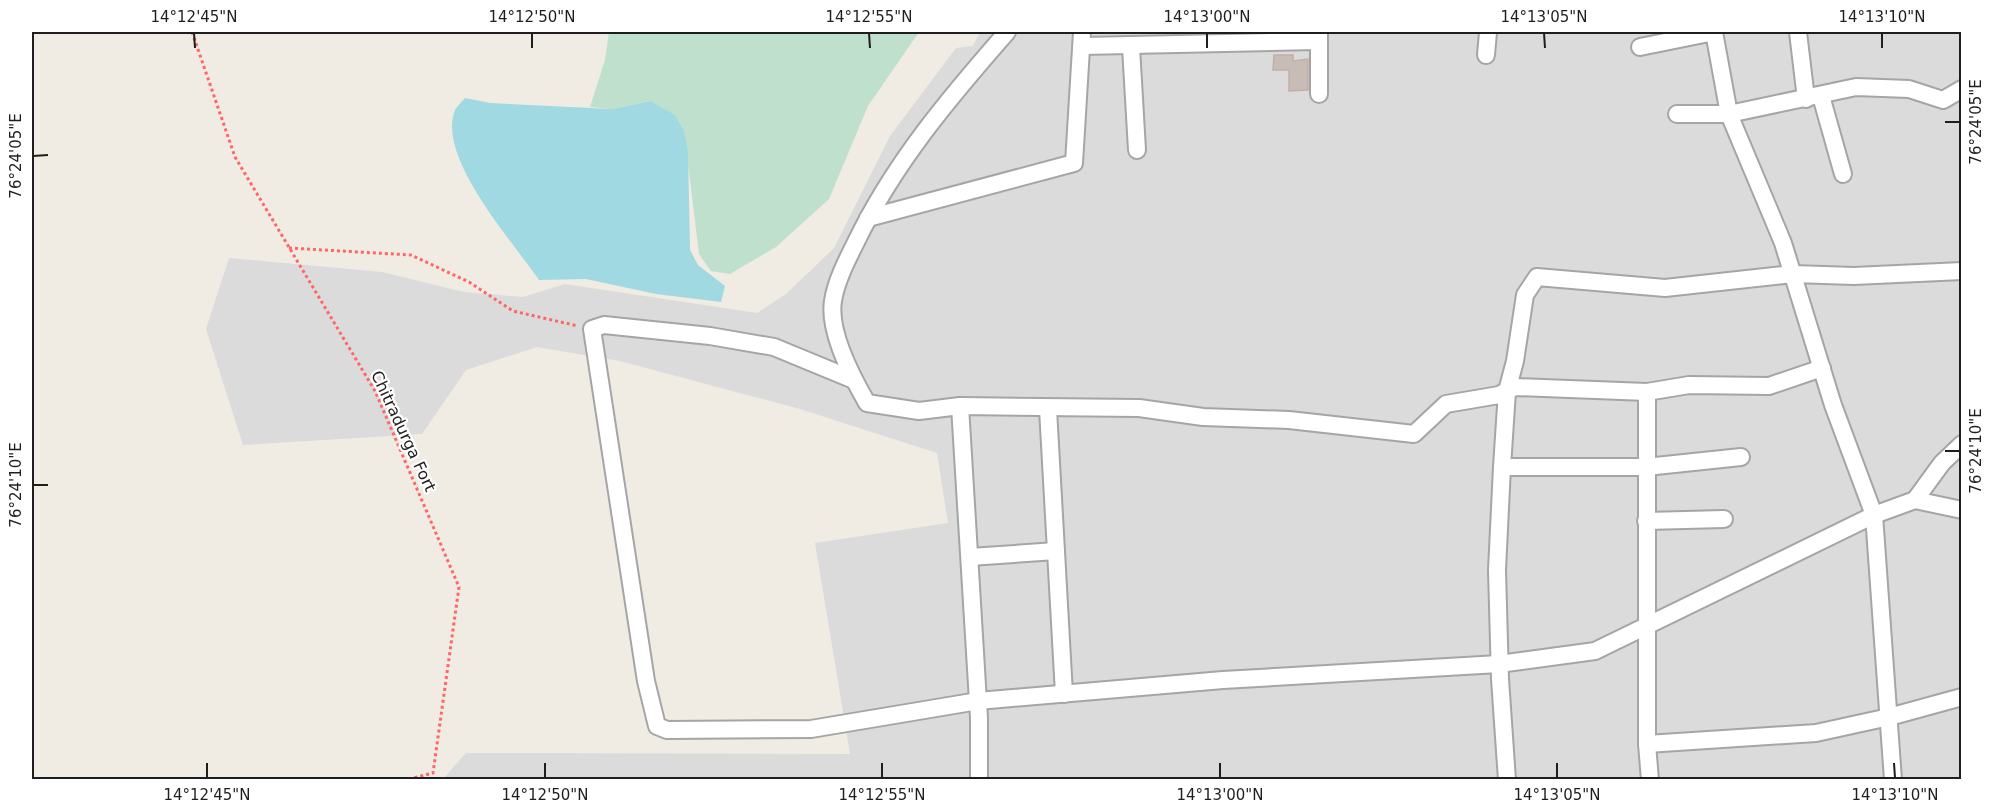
<svg xmlns="http://www.w3.org/2000/svg" width="1993" height="811" viewBox="0 0 1993 811" font-family="'DejaVu Sans',sans-serif">
  <style>
    .residential { fill: #dcdbdb }
    .wetland { fill: #bfe0cd }
    .water { fill: #a0d9e2 }
    .building { fill: #c8bcb6; stroke: #c3afa4; stroke-width: 1.5 }
    .lines { fill: none; stroke-linecap: round; stroke-linejoin: round }
    .minor-casing { stroke: #a5a5a5; stroke-width: 20 }
    .path { stroke: #ff6665; stroke-width: 3; stroke-dasharray: 3 3; stroke-linecap: butt }
    .minor { stroke: #fff; stroke-width: 16 }
    .ticks { fill: none; stroke: #1e1e1e; stroke-width: 2 }
    .labels { text-anchor: middle; stroke-width: 4.5; stroke-linejoin: round; paint-order: stroke }
    .street-label { font-size: 16px; fill: #1e1e1e; stroke: #fff }
    .neatline { fill: none; stroke: #1e1e1e; stroke-width: 2 }
    .ticks-label { font-size: 15px; text-anchor: middle; fill: #1e1e1e }
  </style>
  <rect width="100%" height="100%" fill="#f0ebe3"/>
  <path class="residential" d="M 980,32 L 1961,32 L 1961,779 L 443,779 L 466,753 L 850,754 L 815,543 L 948,523 L 937,453 L 800,409 L 620,361 L 537,347 L 466,370 L 422,434 L 243,445 L 206,329 L 229,258 L 382,272 L 464,292 L 523,297 L 565,284 L 757,313 L 786,294 L 834,248 L 890,136 L 956,48 L 973,46 Z"/>
  <path class="wetland" d="M 609,32 L 919,32 L 868,106 L 829,199 L 776,247 L 730,274 L 711,271 L 699,254 L 684,131 L 649,101 L 612,109 L 590,107 L 605,60 Z"/>
  <path class="water" d="M 465,98 L 490,103 L 612,109 L 650,101 L 675,115 L 684,131 L 688,152 L 690,250 L 698,265 L 725,286 L 721,302 L 656,294 L 586,279 L 539,280 C 513,242 439,160 454,113 C 455,108 462,102 465,98 Z"/>
  <path class="building" d="M 1274,55 L 1293,55 L 1293,61 L 1308,59 L 1308,90 L 1289,91 L 1289,70 L 1273,70 Z"/>
  <g class="lines">
    <defs>
      <g id="minor">
        <path d="M 1007,32 C 950,97 894,163 856,242 C 847,260 836,281 833,301 C 828,332 852,377 867,403 L 919,411 L 960,406 L 1139,408 L 1203,417 L 1289,420 L 1414,434 L 1446,404 L 1499,395 L 1515,387 L 1647,392 L 1689,385 L 1769,386 L 1822,368"/>
        <path d="M 1319,32 L 1319,94"/>
        <path d="M 1714,32 L 1729,114 L 1783,243 L 1833,405 L 1874,515 L 1893,780"/>
        <path d="M 1798,32 L 1806,99"/>
        <path d="M 1083,46 L 1317,41"/>
        <path d="M 1131,47 L 1137,150"/>
        <path d="M 1640,47 L 1714,32"/>
        <path d="M 1486,55 L 1488,32"/>
        <path d="M 1821,96 L 1843,174"/>
        <path d="M 1677,114 L 1729,114 L 1856,87 L 1909,89 L 1943,100 L 1962,89"/>
        <path d="M 868,218 L 1074,163 L 1082,32"/>
        <path d="M 854,380 L 774,347 L 710,336 L 604,325 L 592,329 L 646,681 L 657,726 L 667,730 L 811,729 L 978,701 L 1223,680 L 1499,664 L 1595,651 L 1874,515 L 1915,500 L 1942,463 L 1962,444"/>
        <path d="M 1647,392 L 1647,744 L 1650,780"/>
        <path d="M 960,406 L 979,718 L 979,780"/>
        <path d="M 1048,409 L 1064,694"/>
        <path d="M 1502,467 L 1646,467 L 1741,457"/>
        <path d="M 1915,500 L 1962,510"/>
        <path d="M 1646,521 L 1724,519"/>
        <path d="M 970,557 L 1056,551"/>
        <path d="M 1647,744 L 1816,733 L 1889,717 L 1962,697"/>
        <path d="M 1507,780 L 1500,679 L 1497,570 L 1502,467 L 1507,391 L 1515,361 L 1525,295 L 1537,277 L 1665,288 L 1793,274 L 1854,276 L 1962,271"/>
      </g>
    </defs>
    <use href="#minor" class="minor-casing"/>
    <g class="path">
      <path d="M 192,32 L 235,157 L 375,391 L 459,587 L 433,773 L 405,780"/>
      <path d="M 289,248 L 411,255 L 469,282 L 513,311 L 578,326"/>
    </g>
    <use href="#minor" class="minor"/>
  </g>
  <path class="ticks" d="M 194,33 L 195,48M 532,33 L 532,48M 869,33 L 870,48M 1207,33 L 1207,48M 1544,33 L 1545,48M 1882,33 L 1882,48M 1945,122 L 1960,122M 33,156 L 48,155M 1945,451 L 1960,451M 33,485 L 48,485M 207,763 L 207,778M 545,763 L 545,778M 882,763 L 882,778M 1220,763 L 1220,778M 1557,763 L 1557,778M 1894,763 L 1895,778"/>
  <g class="labels">
    <g class="street-label">
      <text transform="translate(404 431) rotate(65)" y="6">Chitradurga Fort</text>
    </g>
  </g>
  <rect width="1993" height="811" fill="none" stroke="#ffffff" stroke-width="66"/>
  <rect x="33" y="33" width="1927" height="745" class="neatline"/>
  <g class="ticks-label">
    <text x="194" y="22">14°12'45"N</text>
    <text x="532" y="22">14°12'50"N</text>
    <text x="869" y="22">14°12'55"N</text>
    <text x="1207" y="22">14°13'00"N</text>
    <text x="1544" y="22">14°13'05"N</text>
    <text x="1882" y="22">14°13'10"N</text>
    <text transform="translate(1976 122) rotate(-90)" y="5">76°24'05"E</text>
    <text transform="translate(16 156) rotate(-90)" y="5">76°24'05"E</text>
    <text transform="translate(1976 451) rotate(-90)" y="5">76°24'10"E</text>
    <text transform="translate(16 485) rotate(-90)" y="5">76°24'10"E</text>
    <text x="207" y="800">14°12'45"N</text>
    <text x="545" y="800">14°12'50"N</text>
    <text x="882" y="800">14°12'55"N</text>
    <text x="1220" y="800">14°13'00"N</text>
    <text x="1557" y="800">14°13'05"N</text>
    <text x="1895" y="800">14°13'10"N</text>
  </g>
</svg>
